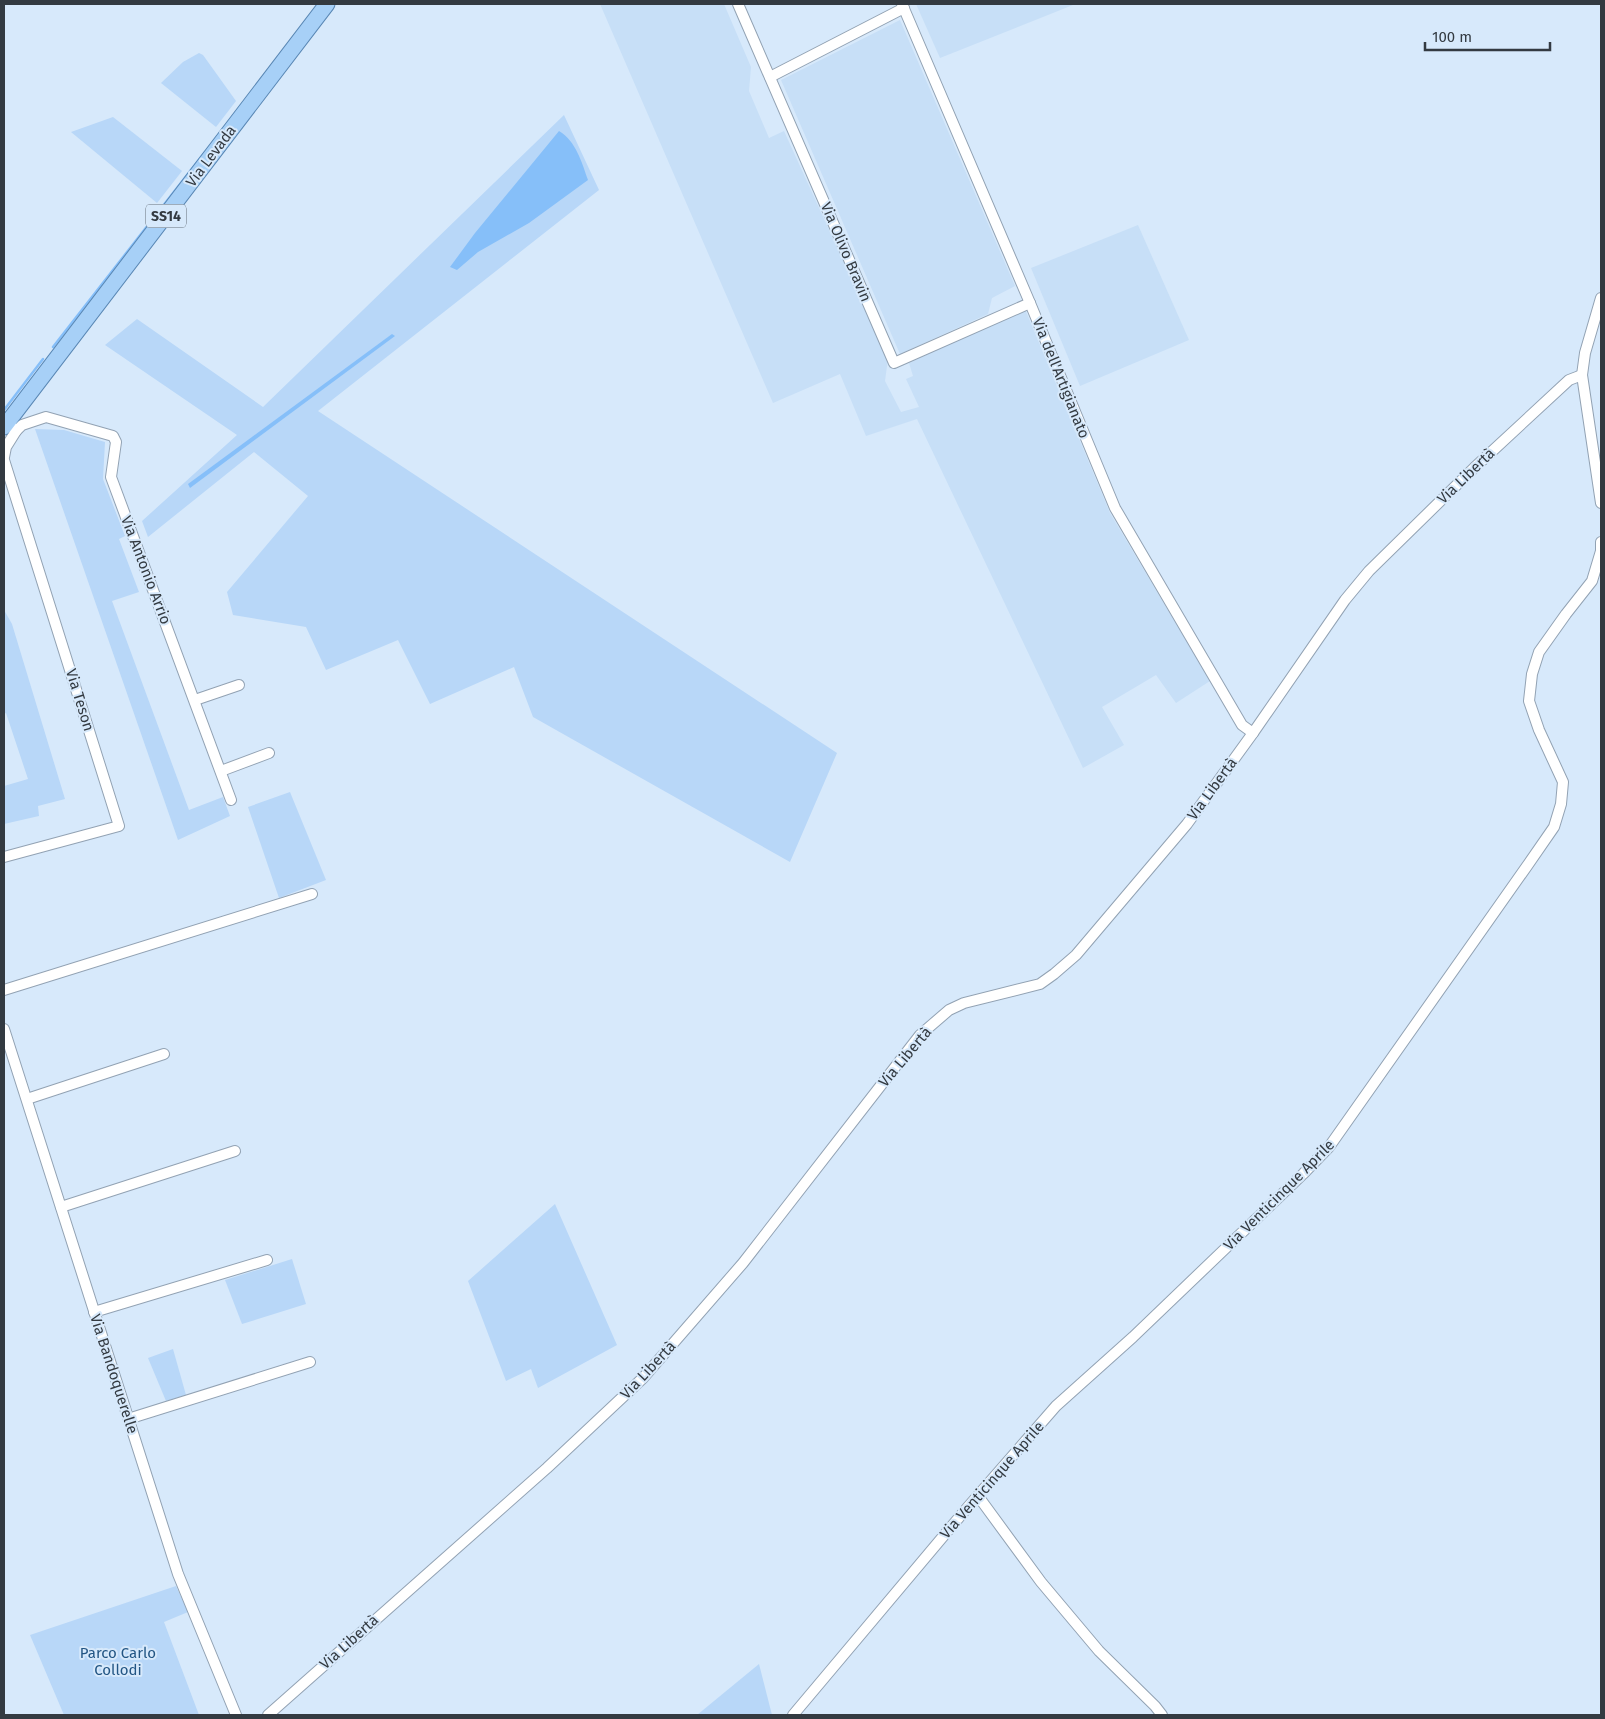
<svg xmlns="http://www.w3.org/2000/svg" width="1605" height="1719" viewBox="0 0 1605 1719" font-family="'Fira Sans',sans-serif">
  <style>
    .built { fill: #c7dff7 }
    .green { fill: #b8d7f8 }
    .water { fill: #86bff9 }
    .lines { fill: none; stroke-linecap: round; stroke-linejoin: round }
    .stream { stroke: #86bff9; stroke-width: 2.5 }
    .minor-casing { stroke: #92a2b3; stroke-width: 12 }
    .primary-casing { stroke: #5987b4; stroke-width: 17 }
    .minor { stroke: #fff; stroke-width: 10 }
    .primary { stroke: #a7d0f7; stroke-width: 15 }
    .labels { text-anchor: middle; stroke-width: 4; stroke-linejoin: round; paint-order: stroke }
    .shield { fill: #d7e9fb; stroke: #646e79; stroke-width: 1 }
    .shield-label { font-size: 14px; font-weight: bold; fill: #333a41 }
    .street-label { font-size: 15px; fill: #333a41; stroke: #d7e9fb }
    .park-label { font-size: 15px; fill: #225584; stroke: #d7e9fb }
  </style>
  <rect width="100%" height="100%" fill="#d7e9fb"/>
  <g class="built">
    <path d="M 600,4 L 724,4 L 751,67 L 749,91 L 769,138 L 784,131 L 888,359 L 885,381 L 901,412 L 919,407 L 906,379 L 913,376 L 909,363 L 1025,309 L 1110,513 L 1210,681 L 1176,703 L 1156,675 L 1102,707 L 1124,745 L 1083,768 L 917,419 L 866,436 L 840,374 L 773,403 Z"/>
    <path d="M 916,4 L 1073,4 L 1073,5 L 940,58 Z"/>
    <path d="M 900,20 L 1015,286 L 992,298 L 988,314 L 900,354 L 781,80 Z"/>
    <path d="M 1138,225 L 1189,340 L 1080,386 L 1031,268 Z"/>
  </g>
  <g class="green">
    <path d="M 199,53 L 203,55 L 236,101 L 216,127 L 161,83 L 183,62 Z"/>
    <path d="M 564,115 L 599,190 L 318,411 L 837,753 L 790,862 L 533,717 L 514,667 L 430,704 L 398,640 L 326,670 L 306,627 L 233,615 L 227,592 L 308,496 L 254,452 L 148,537 L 142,521 L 237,435 L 105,345 L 137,319 L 263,407 Z"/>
    <path d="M 113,117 L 182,171 L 157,203 L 71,132 Z"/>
    <path d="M 35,429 L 64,430 L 105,442 L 103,479 L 125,536 L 119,539 L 139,592 L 112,601 L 189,810 L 223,797 L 230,816 L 178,840 Z"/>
    <path d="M 4,610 L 12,624 L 65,799 L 38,806 L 39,816 L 4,824 L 4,786 L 28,779 L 6,713 L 4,714 Z"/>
    <path d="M 290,792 L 326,880 L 279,898 L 248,807 Z"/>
    <path d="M 555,1204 L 617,1345 L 538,1388 L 531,1369 L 506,1381 L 468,1281 Z"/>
    <path d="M 292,1259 L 306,1304 L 242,1324 L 225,1280 Z"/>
    <path d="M 173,1349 L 186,1395 L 166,1401 L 148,1358 Z"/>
    <path d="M 176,1586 L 188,1612 L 164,1622 L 199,1715 L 64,1715 L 30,1635 Z"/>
    <path d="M 759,1664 L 772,1715 L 697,1715 Z"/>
  </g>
  <g class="water">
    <path d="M 559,131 C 576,141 582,163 588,180 L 529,223 L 478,252 L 457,270 L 450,267 L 475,233 Z"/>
    <path d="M 392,334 L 395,336 L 190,488 L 188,484 Z"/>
  </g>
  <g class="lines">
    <g class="stream">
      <path d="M 53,347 L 205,152"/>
      <path d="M 4,410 L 43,359"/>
    </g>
    <defs>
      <g id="minor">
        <path d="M 738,4 L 894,363 L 1030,303"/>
        <path d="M 902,4 L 1030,303 L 1115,508 L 1242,725 L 1253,733"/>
        <path d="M 770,77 L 904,8"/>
        <path d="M 1601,298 L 1585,353 L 1582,375 L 1601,503"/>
        <path d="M 16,431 L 22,425 L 46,417 L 113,436 L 116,442 L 111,477 L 231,800"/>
        <path d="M 4,457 L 6,447 L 16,431 L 12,427"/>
        <path d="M 4,460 L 119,826 L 4,857"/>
        <path d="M 195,700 L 239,685"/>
        <path d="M 221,771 L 269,753"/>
        <path d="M 4,990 L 312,894"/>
        <path d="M 4,1029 L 178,1574 L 236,1715"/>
        <path d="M 27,1099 L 164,1054"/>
        <path d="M 61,1207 L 235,1151"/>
        <path d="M 94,1312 L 267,1260"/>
        <path d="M 128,1419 L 310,1362"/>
        <path d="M 978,1496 L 1041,1582 L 1099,1651 L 1155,1706 L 1162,1715"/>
        <path d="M 268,1715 L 547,1468 L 643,1378 L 743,1263 L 920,1035 L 949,1010 L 964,1003 L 1040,984 L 1054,974 L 1076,955 L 1187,824 L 1253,733 L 1345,600 L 1369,571 L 1474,468 L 1569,380 L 1582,375"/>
        <path d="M 793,1715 L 967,1508 L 1056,1406 L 1133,1337 L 1303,1174 L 1329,1147 L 1527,866 L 1554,827 L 1561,804 L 1563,782 L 1539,730 L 1529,701 L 1532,674 L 1539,652 L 1566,614 L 1592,581 L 1601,551 L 1601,542"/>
      </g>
      <path id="primary" d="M 4,427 L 327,4"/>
    </defs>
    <use href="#minor" class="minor-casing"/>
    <use href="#primary" class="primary-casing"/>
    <use href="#minor" class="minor"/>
    <use href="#primary" class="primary"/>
  </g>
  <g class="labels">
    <rect class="shield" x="146" y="204.5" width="40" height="23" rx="4"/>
    <g class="shield-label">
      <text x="166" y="221">SS14</text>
    </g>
    <g class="street-label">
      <text transform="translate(211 156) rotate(-53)" y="5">Via Levada</text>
      <text transform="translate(846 252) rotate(67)" y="5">Via Olivo Bravin</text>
      <text transform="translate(1061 378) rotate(68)" y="5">Via dell'Artigianato</text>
      <text transform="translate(1466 476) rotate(-44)" y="5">Via Libertà</text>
      <text transform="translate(146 570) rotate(69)" y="5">Via Antonio Arrio</text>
      <text transform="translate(80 700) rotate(73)" y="5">Via Teson</text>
      <text transform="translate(1212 789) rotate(-54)" y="5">Via Libertà</text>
      <text transform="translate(905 1057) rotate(-50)" y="5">Via Libertà</text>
      <text transform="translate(1279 1195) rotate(-45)" y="5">Via Venticinque Aprile</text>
      <text transform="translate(648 1370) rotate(-47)" y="5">Via Libertà</text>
      <text transform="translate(114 1374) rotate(72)" y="5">Via Bandoquerelle</text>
      <text transform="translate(992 1480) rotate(-49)" y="5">Via Venticinque Aprile</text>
      <text transform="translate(349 1642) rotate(-42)" y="5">Via Libertà</text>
    </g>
    <g class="park-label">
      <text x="118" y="1658">Parco Carlo<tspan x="118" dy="17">Collodi</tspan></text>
    </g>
  </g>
  <rect width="1605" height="1719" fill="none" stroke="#333a41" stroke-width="10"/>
  <path d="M1425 42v8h125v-8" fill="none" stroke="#333a41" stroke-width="2.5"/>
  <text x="1432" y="42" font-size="15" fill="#333a41" stroke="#d7e9fb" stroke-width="4" paint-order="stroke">100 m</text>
</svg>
